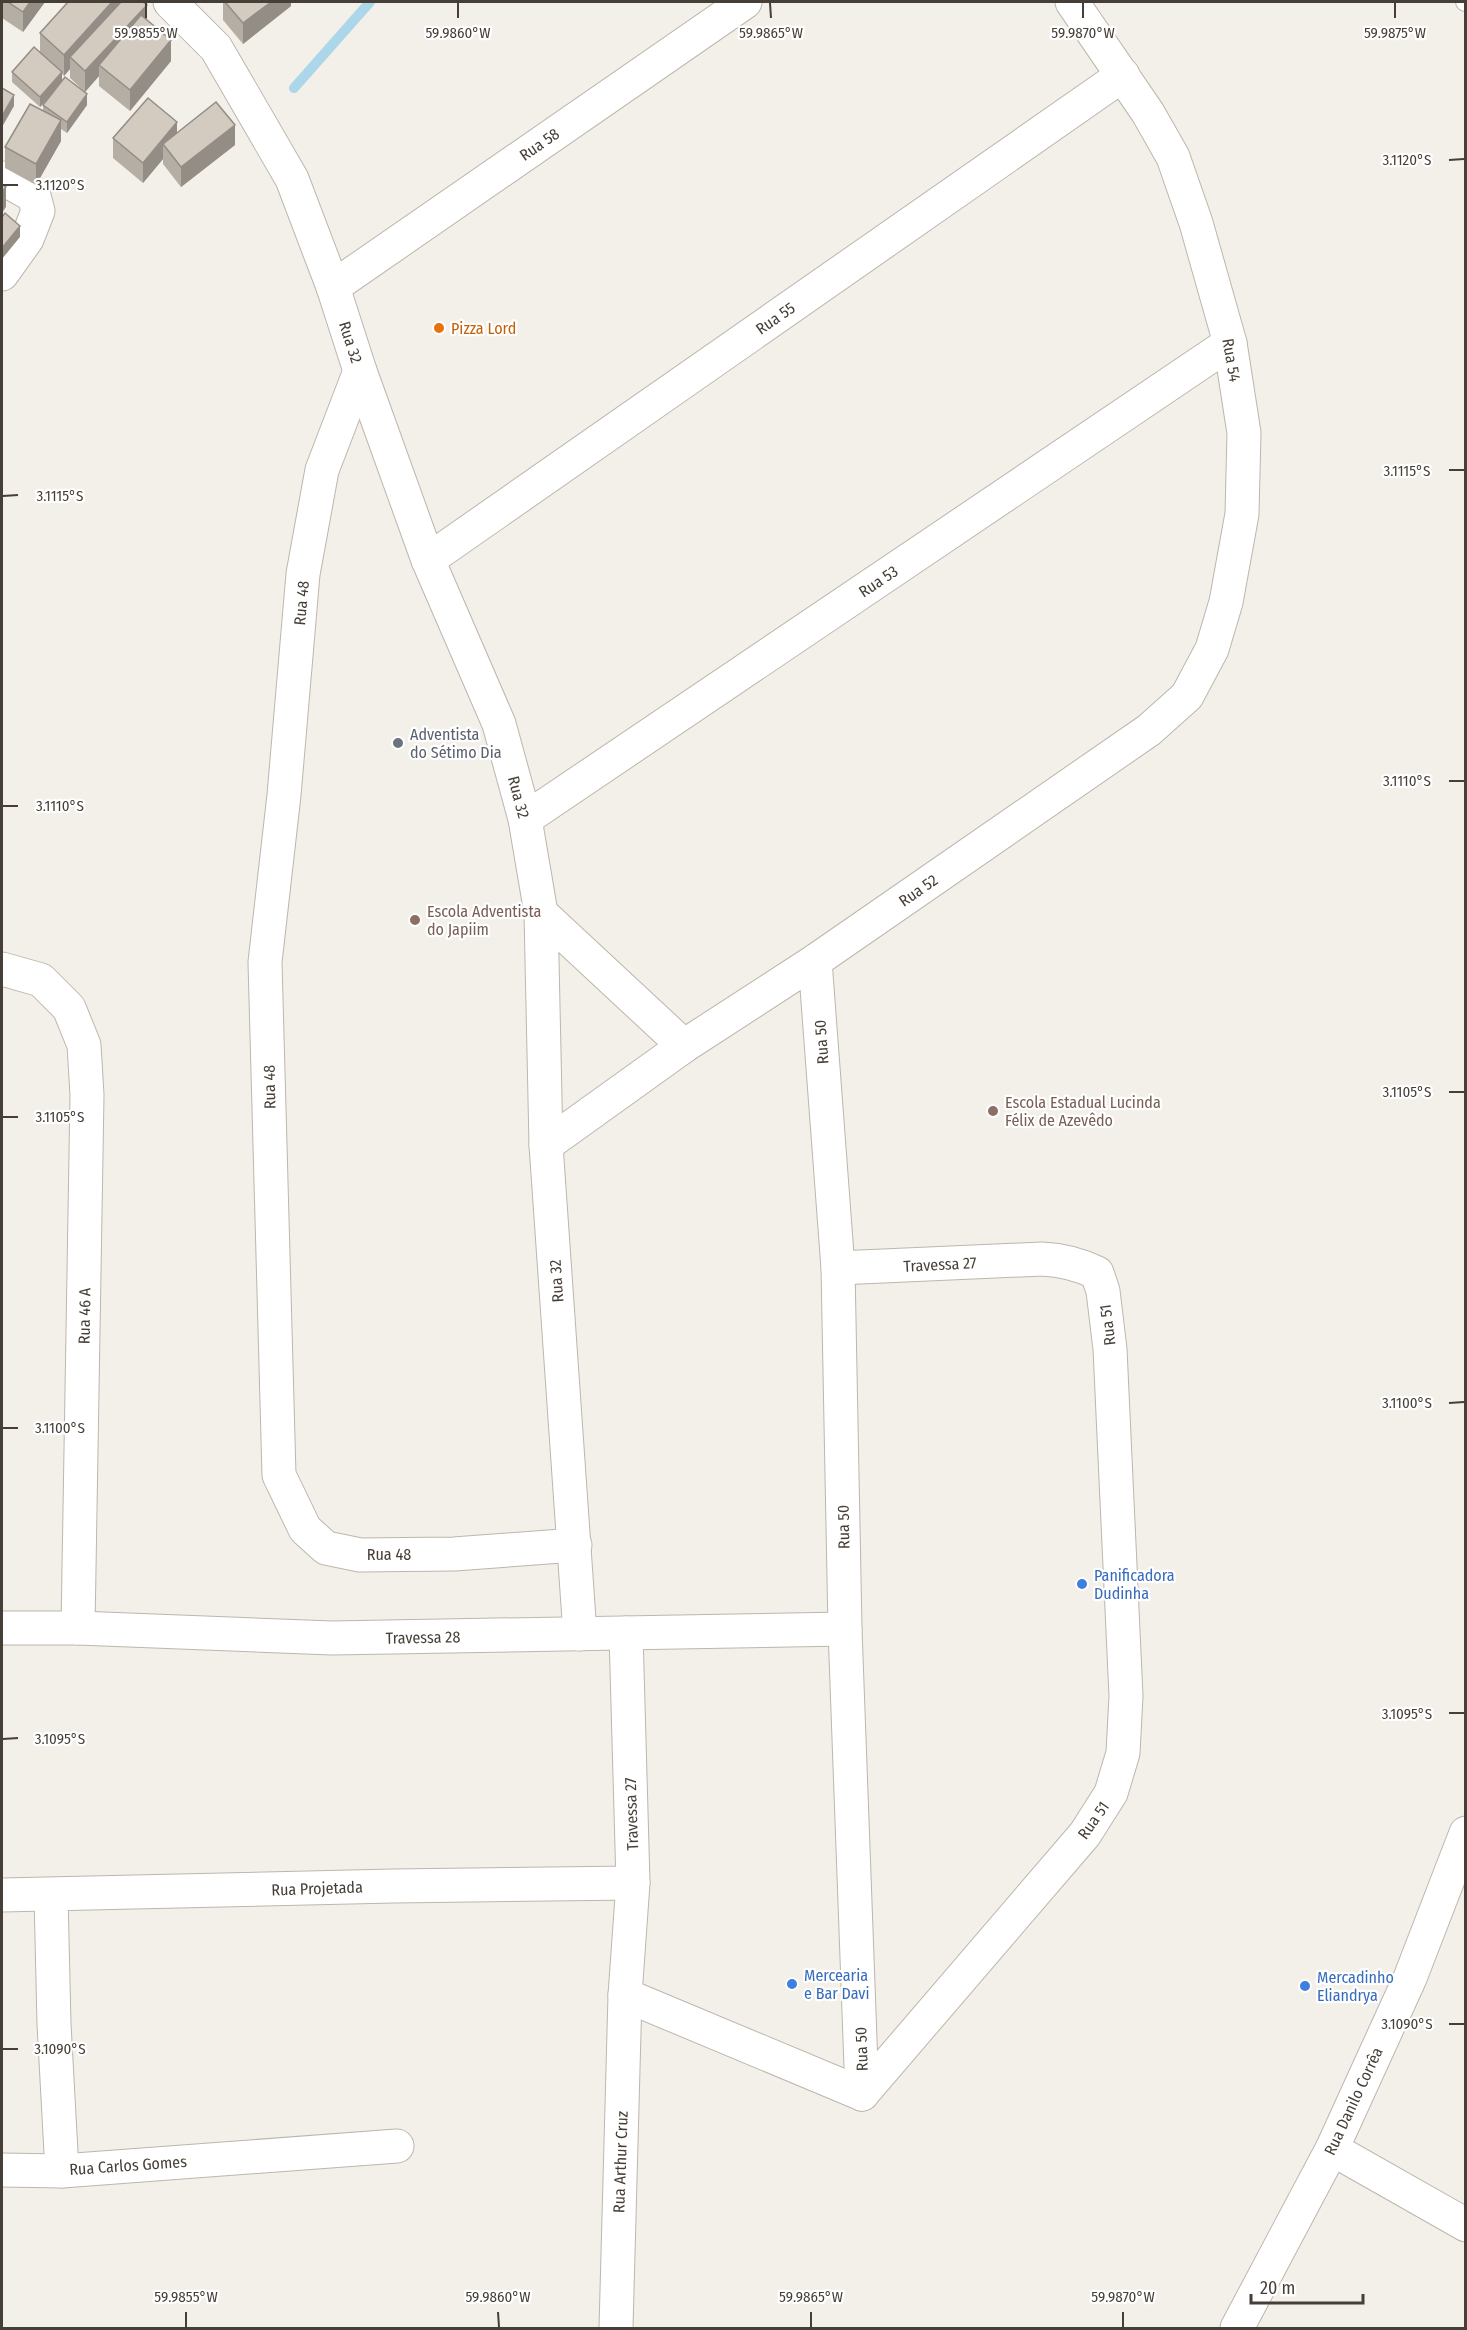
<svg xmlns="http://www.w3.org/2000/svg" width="1467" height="2330" viewBox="0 0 1467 2330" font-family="'Fira Sans Condensed',sans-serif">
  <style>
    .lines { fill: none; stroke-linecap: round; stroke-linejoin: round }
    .stream { stroke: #acd6e9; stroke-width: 10 }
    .service-casing { stroke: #bdb6ad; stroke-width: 20 }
    .minor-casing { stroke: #bdb6ad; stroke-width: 35 }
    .service { stroke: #fff; stroke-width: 18 }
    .minor { stroke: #fff; stroke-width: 33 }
    .wall { fill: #b5aea5 }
    .shaded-wall { fill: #948d86 }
    .building { fill: #d3cac0; stroke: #948d86; stroke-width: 1.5 }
    .ticks { fill: none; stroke: #463f38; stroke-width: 2 }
    .food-dot { fill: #e8710a; stroke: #fff; stroke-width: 2 }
    .worship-dot { fill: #6b7280; stroke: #fff; stroke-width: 2 }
    .education-dot { fill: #8d6e63; stroke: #fff; stroke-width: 2 }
    .shop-dot { fill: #3f7fe0; stroke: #fff; stroke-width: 2 }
    .labels { text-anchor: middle; stroke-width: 4.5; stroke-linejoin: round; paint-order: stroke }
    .street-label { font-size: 16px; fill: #463f38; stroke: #fff }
    .food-label { font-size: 16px; fill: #c56008; stroke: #fff; text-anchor: start }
    .worship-label { font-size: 16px; fill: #5b616d; stroke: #fff; text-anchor: start }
    .education-label { font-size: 16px; fill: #785e54; stroke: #fff; text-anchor: start }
    .shop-label { font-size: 16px; fill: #366cbe; stroke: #fff; text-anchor: start }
    .ticks-label { font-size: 15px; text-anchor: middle; fill: #463f38; stroke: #fff; stroke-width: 4.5; stroke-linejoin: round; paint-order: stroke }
  </style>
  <rect width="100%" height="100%" fill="#f3efe9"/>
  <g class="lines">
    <path class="stream" d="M 294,88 L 370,2"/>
    <defs>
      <path id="service" d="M 1465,2 L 1466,2"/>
      <g id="minor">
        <path d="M 170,2 L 216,48 L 292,179 L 333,287 L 360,371 L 428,560 L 499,724 L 525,819 L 541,913 L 546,1145 L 580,1634"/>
        <path d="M 2,178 L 34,196 L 38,211 L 27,239 L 2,274"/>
        <path d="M 333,287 L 745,2"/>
        <path d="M 360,371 L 322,470 L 303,574 L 284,795 L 265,962 L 279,1475 L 305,1529 L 326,1548 L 360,1555 L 454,1554 L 575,1545"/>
        <path d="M 428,560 L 1123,75"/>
        <path d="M 525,819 L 1230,343"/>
        <path d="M 541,913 L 684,1046"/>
        <path d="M 815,961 L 838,1268 L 845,1629 L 862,2094"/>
        <path d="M 2,969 L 41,980 L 69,1008 L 84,1045 L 87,1095 L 78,1628"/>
        <path d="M 546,1145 L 684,1046 L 815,961 L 1149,730 L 1187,696 L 1212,649 L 1226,602 L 1242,514 L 1244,433 L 1230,343 L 1196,223 L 1173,157 L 1148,113 L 1072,2"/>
        <path d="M 838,1268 L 1042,1259 C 1063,1260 1079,1264 1097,1273 L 1103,1291 L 1110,1349 L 1126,1696 L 1123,1753 L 1111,1793 L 1085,1834 L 862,2094"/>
        <path d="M 2,1628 L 78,1628 L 332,1638 L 845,1629"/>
        <path d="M 2,1895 L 393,1886 L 633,1883"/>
        <path d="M 51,1895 L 54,2024 L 62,2171 L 397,2146"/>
        <path d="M 625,1995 L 862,2094"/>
        <path d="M 1332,2149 L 1466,2225"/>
        <path d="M 2,2170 L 62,2171"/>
        <path d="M 616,2328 L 625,1995 L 633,1883 L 626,1633"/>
        <path d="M 1237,2328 L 1332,2149 L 1410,1978 L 1466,1833"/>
      </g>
    </defs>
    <use href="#service" class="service-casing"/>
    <use href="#minor" class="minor-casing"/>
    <use href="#service" class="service"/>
    <use href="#minor" class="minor"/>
  </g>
  <g class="wall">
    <path d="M 2,2 L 45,2 L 23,32 L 2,18 Z"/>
    <path d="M 223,2 L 291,2 L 291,6 L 243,44 L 223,20 Z"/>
    <path d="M 147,20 L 171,61 L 130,111 L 99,86 L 99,76 L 85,92 L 70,78 L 70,69 L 64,76 L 62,74 L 62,81 L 87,105 L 67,133 L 61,129 L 61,141 L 36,185 L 5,168 L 5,147 L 43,111 L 43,105 L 52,94 L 40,107 L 12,82 L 12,72 L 40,53 L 40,33 Z"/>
    <path d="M 177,133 L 235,145 L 181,187 L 163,164 L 163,159 L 143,183 L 113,158 L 113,138 Z"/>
  </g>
  <g class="shaded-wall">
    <path d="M 30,2 L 45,2 L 23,32 L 23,12 Z"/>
    <path d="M 112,2 L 128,2 L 70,57 L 70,69 L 64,76 L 64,55 Z"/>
    <path d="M 271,2 L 291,2 L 291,6 L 243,44 L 243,23 Z"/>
    <path d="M 147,5 L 147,26 L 99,65 L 99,76 L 85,92 L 85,71 Z"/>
    <path d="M 171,40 L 171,61 L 130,111 L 130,90 Z"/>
    <path d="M 62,72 L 62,83 L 40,107 L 40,97 Z"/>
    <path d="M 87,94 L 87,105 L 67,133 L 67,122 Z"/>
    <path d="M 14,95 L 14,106 L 2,127 L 2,116 Z"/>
    <path d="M 61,120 L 61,141 L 36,185 L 36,164 Z"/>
    <path d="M 177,122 L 177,143 L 163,144 L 163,159 L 143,183 L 143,163 Z"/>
    <path d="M 235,125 L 235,145 L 181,187 L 181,167 Z"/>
    <path d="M 6,187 L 6,207 L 2,213 L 2,192 Z"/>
    <path d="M 20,226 L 20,237 L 2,259 L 2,248 Z"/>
  </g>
  <g class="building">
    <path d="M 8,2 L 30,2 L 23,12 Z"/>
    <path d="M 68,2 L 112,2 L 64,55 L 40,33 Z"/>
    <path d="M 121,2 L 143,2 L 147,5 L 85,71 L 70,57 Z"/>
    <path d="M 225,2 L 271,2 L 243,23 Z"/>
    <path d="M 141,15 L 171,40 L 130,90 L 99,65 Z"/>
    <path d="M 34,47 L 62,72 L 40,97 L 12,72 Z"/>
    <path d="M 65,77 L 87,94 L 67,122 L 43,105 Z"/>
    <path d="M 2,88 L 14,95 L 2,116 Z"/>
    <path d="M 148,98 L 177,122 L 143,163 L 113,138 Z"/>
    <path d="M 216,102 L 235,125 L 181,167 L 163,144 Z"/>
    <path d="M 30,104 L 61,120 L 36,164 L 5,147 Z"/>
    <path d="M 2,184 L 6,187 L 2,192 Z"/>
    <path d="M 5,213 L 20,226 L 2,248 L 2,217 Z"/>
  </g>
  <path class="ticks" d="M 146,3 L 146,18M 458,3 L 458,18M 770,3 L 771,18M 1083,3 L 1083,18M 1395,3 L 1395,18M 1449,160 L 1464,159M 3,185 L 18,185M 1449,470 L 1464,470M 3,496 L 18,495M 1449,781 L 1464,781M 3,806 L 18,806M 1449,1092 L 1464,1092M 3,1117 L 18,1117M 1449,1403 L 1464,1402M 3,1428 L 18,1428M 1449,1713 L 1464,1713M 3,1739 L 18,1738M 1449,2024 L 1464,2024M 3,2049 L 18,2049M 186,2312 L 186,2327M 498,2312 L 499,2327M 811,2312 L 811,2327M 1123,2312 L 1123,2327"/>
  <circle class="food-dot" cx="439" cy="328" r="6"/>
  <circle class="worship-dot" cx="398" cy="743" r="6"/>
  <g class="education-dot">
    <circle cx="415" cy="920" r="6"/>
    <circle cx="993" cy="1111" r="6"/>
  </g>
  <g class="shop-dot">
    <circle cx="1082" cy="1584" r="6"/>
    <circle cx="792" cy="1984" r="6"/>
    <circle cx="1305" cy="1986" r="6"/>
  </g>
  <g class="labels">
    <g class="street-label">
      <text transform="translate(539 144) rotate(-35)" y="6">Rua 58</text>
      <text transform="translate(775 318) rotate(-35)" y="6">Rua 55</text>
      <text transform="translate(351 342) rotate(72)" y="6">Rua 32</text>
      <text transform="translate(1232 360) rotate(80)" y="6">Rua 54</text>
      <text transform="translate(878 581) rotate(-34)" y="6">Rua 53</text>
      <text transform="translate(301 603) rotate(-85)" y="6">Rua 48</text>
      <text transform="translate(519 797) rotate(75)" y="6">Rua 32</text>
      <text transform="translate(918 890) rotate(-35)" y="6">Rua 52</text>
      <text transform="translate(821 1042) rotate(-94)" y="6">Rua 50</text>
      <text transform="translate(269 1087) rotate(-91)" y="6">Rua 48</text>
      <text transform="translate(940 1264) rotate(-3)" y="6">Travessa 27</text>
      <text transform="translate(556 1281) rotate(-94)" y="6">Rua 32</text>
      <text transform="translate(84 1316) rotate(-89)" y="6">Rua 46 A</text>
      <text transform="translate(1107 1325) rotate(-97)" y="6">Rua 51</text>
      <text transform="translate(843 1527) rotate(-91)" y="6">Rua 50</text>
      <text x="389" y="1560">Rua 48</text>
      <text transform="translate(423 1637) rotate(-1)" y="6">Travessa 28</text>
      <text transform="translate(631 1814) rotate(-92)" y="6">Travessa 27</text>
      <text transform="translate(1093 1820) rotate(-55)" y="6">Rua 51</text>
      <text transform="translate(317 1888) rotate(-2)" y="6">Rua Projetada</text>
      <text transform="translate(861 2049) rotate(-92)" y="6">Rua 50</text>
      <text transform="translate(1353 2101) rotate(-65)" y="6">Rua Danilo Corrêa</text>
      <text transform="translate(620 2162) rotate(-88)" y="6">Rua Arthur Cruz</text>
      <text transform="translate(128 2165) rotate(-4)" y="6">Rua Carlos Gomes</text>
    </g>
    <g class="food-label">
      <text x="451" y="334">Pizza Lord</text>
    </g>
    <g class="worship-label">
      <text x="410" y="740">Adventista<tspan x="410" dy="18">do Sétimo Dia</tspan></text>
    </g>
    <g class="education-label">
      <text x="427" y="917">Escola Adventista<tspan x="427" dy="18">do Japiim</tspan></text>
      <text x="1005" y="1108">Escola Estadual Lucinda<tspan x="1005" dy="18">Félix de Azevêdo</tspan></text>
    </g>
    <g class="shop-label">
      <text x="1094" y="1581">Panificadora<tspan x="1094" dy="18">Dudinha</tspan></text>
      <text x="804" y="1981">Mercearia<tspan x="804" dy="18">e Bar Davi</tspan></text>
      <text x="1317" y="1983">Mercadinho<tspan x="1317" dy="18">Eliandrya</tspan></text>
    </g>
  </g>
  <g class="ticks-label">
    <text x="146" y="38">59.9855°W</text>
    <text x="458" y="38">59.9860°W</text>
    <text x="771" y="38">59.9865°W</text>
    <text x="1083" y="38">59.9870°W</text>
    <text x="1395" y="38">59.9875°W</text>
    <text x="1407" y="165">3.1120°S</text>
    <text x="60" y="190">3.1120°S</text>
    <text x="1407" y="476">3.1115°S</text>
    <text x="60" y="501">3.1115°S</text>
    <text x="1407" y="786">3.1110°S</text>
    <text x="60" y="811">3.1110°S</text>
    <text x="1407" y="1097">3.1105°S</text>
    <text x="60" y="1122">3.1105°S</text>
    <text x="1407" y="1408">3.1100°S</text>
    <text x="60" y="1433">3.1100°S</text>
    <text x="1407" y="1719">3.1095°S</text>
    <text x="60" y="1744">3.1095°S</text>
    <text x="1407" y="2029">3.1090°S</text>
    <text x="60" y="2054">3.1090°S</text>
    <text x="186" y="2302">59.9855°W</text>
    <text x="498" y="2302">59.9860°W</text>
    <text x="811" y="2302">59.9865°W</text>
    <text x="1123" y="2302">59.9870°W</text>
  </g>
  <rect width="1467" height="2330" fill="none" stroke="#463f38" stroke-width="6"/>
  <path d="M1251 2294v9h112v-9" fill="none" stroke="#463f38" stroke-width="3"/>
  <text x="1260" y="2294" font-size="18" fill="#463f38" stroke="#ffffff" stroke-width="4.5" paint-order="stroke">20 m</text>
</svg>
